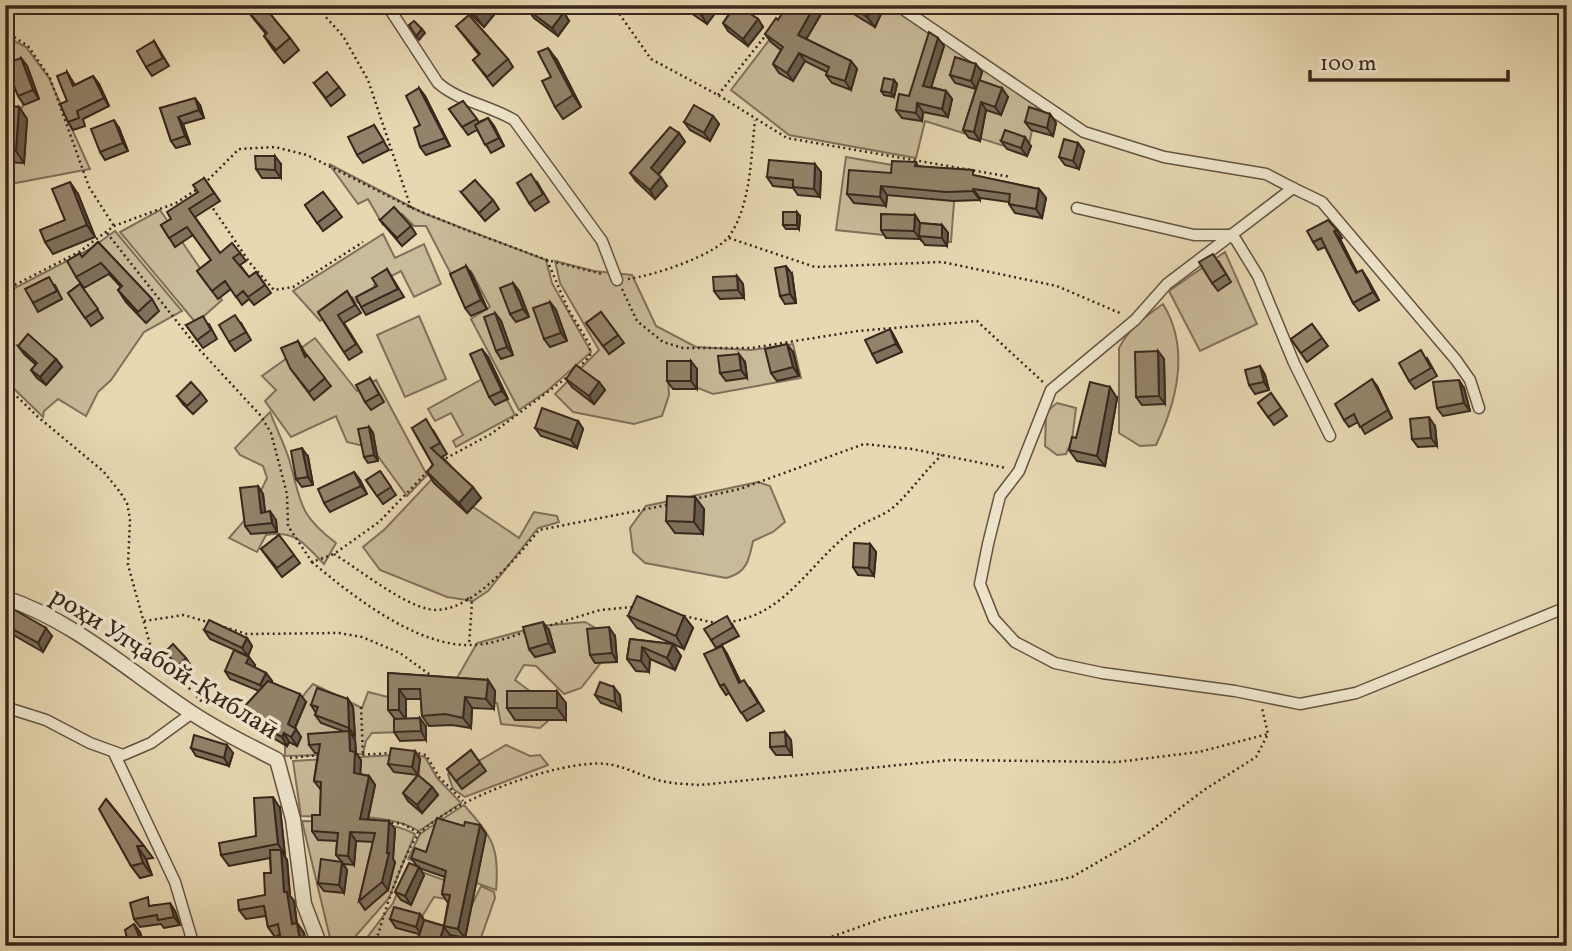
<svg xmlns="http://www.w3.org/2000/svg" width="1572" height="951" viewBox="0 0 1572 951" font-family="Vollkorn,serif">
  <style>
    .green { fill: #c9ba99; stroke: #81705b; stroke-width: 2 }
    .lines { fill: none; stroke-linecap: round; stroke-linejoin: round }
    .minor-casing { stroke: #645342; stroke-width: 13 }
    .tertiary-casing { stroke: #645342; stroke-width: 17 }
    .path { stroke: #39271d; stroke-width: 2.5; stroke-dasharray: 2 3.5; stroke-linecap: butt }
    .minor { stroke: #efe6cd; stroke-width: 10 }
    .tertiary { stroke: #efe6cd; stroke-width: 14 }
    .wall { fill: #7e715b; stroke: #39271d; stroke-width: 2 }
    .shaded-wall { fill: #675c4a; stroke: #39271d; stroke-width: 2 }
    .building { fill: #93836a; stroke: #39271d; stroke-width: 2 }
    .labels { text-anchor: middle; stroke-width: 7; stroke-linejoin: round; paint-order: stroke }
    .street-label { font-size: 26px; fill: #39271d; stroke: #efe6cd }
  </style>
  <rect width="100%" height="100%" fill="#e7d8b2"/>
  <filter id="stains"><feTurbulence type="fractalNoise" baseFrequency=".00286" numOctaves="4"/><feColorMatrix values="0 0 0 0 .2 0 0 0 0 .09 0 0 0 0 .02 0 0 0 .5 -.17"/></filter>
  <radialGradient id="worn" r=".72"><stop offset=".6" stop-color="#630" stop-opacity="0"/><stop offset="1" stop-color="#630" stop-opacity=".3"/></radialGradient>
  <g class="green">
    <path d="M 796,5 L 888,5 L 1038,104 L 1027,153 L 925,121 L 916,158 L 789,135 L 731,90 Z"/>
    <path d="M 5,36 L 26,47 L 49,78 L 90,169 L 5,185 L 5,114 L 19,114 L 29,92 C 18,70 5,61 5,36 Z"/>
    <path d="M 846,157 L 956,176 L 951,242 L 836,230 Z"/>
    <path d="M 329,164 L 423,213 L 546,260 L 552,283 L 591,352 L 547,391 L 519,410 L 471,319 L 490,307 L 471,271 L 453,278 L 426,226 L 414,226 L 402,214 L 383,225 L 368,199 L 358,204 Z"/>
    <path d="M 160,210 L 222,300 L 196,323 L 120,232 Z"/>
    <path d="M 115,231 L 182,311 L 144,332 L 111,380 L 98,392 L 86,416 L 58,399 L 44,411 L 43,417 L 5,380 L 5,293 L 90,249 Z"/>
    <path d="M 383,234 L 395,258 L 424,244 L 441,284 L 414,297 L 401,271 L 374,285 L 377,293 L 358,303 L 352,297 L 320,321 L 293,291 Z"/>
    <path d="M 1225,252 L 1257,324 L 1200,351 L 1169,291 Z"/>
    <path d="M 555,261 L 594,271 L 632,275 L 656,326 L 696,347 L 751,350 L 793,344 L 801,378 L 713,394 L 668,376 L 669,395 L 662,416 L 634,424 L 573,412 L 555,394 L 599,350 L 560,283 Z"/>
    <path d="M 1163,304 C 1190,348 1177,401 1156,445 L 1140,446 L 1119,433 L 1119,348 C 1129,328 1145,317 1163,304 Z"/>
    <path d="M 419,316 L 446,379 L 405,397 L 377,335 Z"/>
    <path d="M 315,338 L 357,391 L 376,380 L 427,475 L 407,496 L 372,448 L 347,442 L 336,416 L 291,437 L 265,401 L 276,390 L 262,376 Z"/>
    <path d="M 493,373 L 515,415 L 456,447 L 453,441 L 463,435 L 451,413 L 435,421 L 428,409 Z"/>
    <path d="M 1057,403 L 1076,408 L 1072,440 L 1066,454 L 1057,455 L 1045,446 L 1046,412 Z"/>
    <path d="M 270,412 C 276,428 284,443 289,459 C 302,503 297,513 336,543 L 324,564 C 304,544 297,530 266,535 L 257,552 L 229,538 L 250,514 L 267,478 L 263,466 L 240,455 L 235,448 Z"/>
    <path d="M 432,479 L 519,538 L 534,512 L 557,516 L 559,522 L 538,528 L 488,591 L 473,601 L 447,597 L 380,570 L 363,547 L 385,529 Z"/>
    <path d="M 758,482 L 770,486 L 785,522 L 773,532 L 753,541 C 749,560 747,573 726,578 L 645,563 L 633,552 L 630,528 L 646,506 Z"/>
    <path d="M 585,622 L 597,629 L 603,660 L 581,688 L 564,694 L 536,666 L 524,665 L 515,680 L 558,712 L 540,728 L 501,724 L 497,703 L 461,698 L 453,685 L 477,643 L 540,626 Z"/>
    <path d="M 313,684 L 362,708 L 368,692 L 400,700 L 404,732 L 372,733 L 366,741 L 363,754 L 285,756 C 284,728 293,705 313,684 Z"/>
    <path d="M 506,745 L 530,756 L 540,755 L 548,765 L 465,797 L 453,789 L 448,774 L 472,765 Z"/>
    <path d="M 411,754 L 425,757 L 437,778 L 461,803 L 419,831 C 385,811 340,819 301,816 L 293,761 Z"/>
    <path d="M 464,805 C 492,837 500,847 496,890 L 408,859 L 420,834 Z"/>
    <path d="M 302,821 C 337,822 383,817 415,834 L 389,898 L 347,946 L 335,946 L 331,942 Z"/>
    <path d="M 408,867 L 458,885 L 453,900 L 434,897 L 423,915 L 418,946 L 377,946 L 366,939 L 393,903 Z"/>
    <path d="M 481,886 L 494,892 L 495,898 L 478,946 L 443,946 L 460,930 Z"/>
  </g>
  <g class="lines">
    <defs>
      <g id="minor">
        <path d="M 387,5 L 438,83 C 460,102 489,105 514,120 L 602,241 L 617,280"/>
        <path d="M 897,5 L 1084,132 L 1164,157 L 1266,174 L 1293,188 L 1167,284 L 1135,320 L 1051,390 L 1019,471 L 1000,496 L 988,544 L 980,584 L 994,619 L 1015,642 L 1055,663 L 1102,673 L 1235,691 L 1300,704 L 1356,693 L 1567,607"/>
        <path d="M 1293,188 L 1322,202 L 1456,360 L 1470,380 L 1479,408"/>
        <path d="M 1077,208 L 1194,235 L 1230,235 L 1236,240 L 1258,276 L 1294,363 L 1330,436"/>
        <path d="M 5,707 L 46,720 L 90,743 L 123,755 L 151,743 L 192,713"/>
        <path d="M 114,753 L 175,882 L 194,946"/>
      </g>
      <path id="tertiary" d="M 5,598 C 75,621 131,673 192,713 C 219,731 248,745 277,760 L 293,819 L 304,904 L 320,946"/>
    </defs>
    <use href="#minor" class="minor-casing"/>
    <use href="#tertiary" class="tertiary-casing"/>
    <g class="path">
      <path d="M 315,5 L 343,36 L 368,80 L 411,208"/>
      <path d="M 613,5 L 651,59 L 718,95 L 787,138 L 1011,177"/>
      <path d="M 927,12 L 931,5"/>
      <path d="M 5,31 L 28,46 L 50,78 L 89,187 L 114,226"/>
      <path d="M 718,95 L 766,35"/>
      <path d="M 204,184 L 239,149 L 275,147 L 307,155 L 412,208 L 466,230 L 547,260 L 602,274"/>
      <path d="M 210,204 L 250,263 L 274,290 L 293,287 L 363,242"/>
      <path d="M 107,233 L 197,347 L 261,416 L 271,433 L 287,494 L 288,526 L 312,562 L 334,554 L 379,522 L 430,469"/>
      <path d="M 729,238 L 815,267 L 942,262 L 1057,286 L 1122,314"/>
      <path d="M 547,260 L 568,309 L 590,345 L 590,356 L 577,369"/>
      <path d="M 628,279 C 652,276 717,255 730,235 C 751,204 751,156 755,120"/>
      <path d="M 622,289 L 637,321 L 663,342 L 683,348 L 751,348 L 858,331 L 977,321 L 1044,383"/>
      <path d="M 5,290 L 79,252 L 114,226 L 176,203 L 199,188"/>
      <path d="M 5,385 L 38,417 L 103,471 L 120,492 L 127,503 L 130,519 L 128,565 L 151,648 L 203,703"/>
      <path d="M 441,461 L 491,434 L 569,376"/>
      <path d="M 694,499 L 740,489 L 864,444 L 912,449 L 1006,468"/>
      <path d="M 334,554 C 360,570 399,602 428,609 C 468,618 517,557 539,530 L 667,505"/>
      <path d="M 312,562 C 351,595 417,647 471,645 C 490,645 510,637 528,631"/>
      <path d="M 467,598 L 472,603 L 469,645"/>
      <path d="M 684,616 L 715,623"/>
      <path d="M 144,621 L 184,615 L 247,634 L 339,633 L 362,637 L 400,653 L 433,677"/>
      <path d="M 728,622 C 785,616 810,562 852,531 C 863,522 878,518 890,510 C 909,495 923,472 942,455"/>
      <path d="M 545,627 L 600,610 L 633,607"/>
      <path d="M 361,707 L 363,755"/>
      <path d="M 413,752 L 426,755 L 439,777 L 463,801"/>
      <path d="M 357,755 L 392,753"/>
      <path d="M 290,758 L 319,755"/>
      <path d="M 386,822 L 403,824 L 419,833"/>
      <path d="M 375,946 C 381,922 404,848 420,833 C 454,799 560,759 607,764 C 624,766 641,776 658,780 C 672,784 687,784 700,785 L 949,760 L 1117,762 L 1199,752 L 1268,734"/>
      <path d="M 806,946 L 884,918 L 1072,877 L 1145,835 L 1204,790 L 1256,757 L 1268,734 L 1262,708"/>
    </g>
    <use href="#minor" class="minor"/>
    <use href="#tertiary" class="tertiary"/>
  </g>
  <g class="wall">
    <path d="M 461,5 L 502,5 L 484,27 Z"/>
    <path d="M 682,5 L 737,5 L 758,19 L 763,27 L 748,46 L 728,31 L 723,23 L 729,14 L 719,8 L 707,24 L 685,9 Z"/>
    <path d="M 839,5 L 885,5 L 875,27 Z"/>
    <path d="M 245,8 L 290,38 L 299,50 L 284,63 L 272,48 L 264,36 L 266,34 Z"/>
    <path d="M 528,10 L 569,21 L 558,36 L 534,18 Z"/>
    <path d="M 821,14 L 806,39 L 851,61 L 857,69 L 851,90 L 832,83 L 826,75 L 827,72 L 805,61 L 793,81 L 779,73 L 773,64 L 781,50 L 771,42 L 765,34 L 778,20 Z"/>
    <path d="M 456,26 L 508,59 L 513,67 L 493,86 L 473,60 L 479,55 Z"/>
    <path d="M 154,41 L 169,66 L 152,76 L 146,67 Z"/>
    <path d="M 944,46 L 931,87 L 946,91 L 952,99 L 948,117 L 923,112 L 922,121 L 902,118 L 896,110 L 909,96 Z"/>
    <path d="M 21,58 L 27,66 L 39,99 L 24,105 L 18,96 Z"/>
    <path d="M 557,60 L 581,107 L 563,119 L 555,107 L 551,77 Z"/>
    <path d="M 67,72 L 75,85 L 93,76 L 99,84 L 109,106 L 83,119 L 85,126 L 73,130 L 68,122 Z"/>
    <path d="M 982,72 L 979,80 L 1008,97 L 1001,115 L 986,110 L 980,141 L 969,138 L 963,130 L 976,89 L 955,83 L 950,75 Z"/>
    <path d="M 894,80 L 897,84 L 894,97 L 884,95 L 881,91 Z"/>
    <path d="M 314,83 L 339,87 L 345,95 L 331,106 Z"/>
    <path d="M 419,88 L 425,96 L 450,146 L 426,155 L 420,147 Z"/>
    <path d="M 463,101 L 479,122 L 488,118 L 494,126 L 504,146 L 491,153 L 477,130 L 468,135 L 449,109 Z"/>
    <path d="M 200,105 L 204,118 L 183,124 L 190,144 L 176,148 L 171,141 L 160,108 Z"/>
    <path d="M 5,106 L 19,107 L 27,119 L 24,163 L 5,162 Z"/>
    <path d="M 1050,114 L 1056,123 L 1053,136 L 1031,130 L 1025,122 Z"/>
    <path d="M 713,116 L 719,124 L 710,141 L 690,130 L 684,122 Z"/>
    <path d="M 374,125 L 389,150 L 363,163 L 357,155 Z"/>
    <path d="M 119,128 L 128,151 L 105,160 L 100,152 Z"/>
    <path d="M 679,133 L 685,142 L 658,175 L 667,186 L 655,199 L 636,181 L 630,173 Z"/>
    <path d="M 1001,141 L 1031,146 L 1027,156 L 1007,149 Z"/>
    <path d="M 1078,143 L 1084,151 L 1079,169 L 1065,165 L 1059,157 Z"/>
    <path d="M 916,162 L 918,166 L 977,176 L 1039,189 L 1046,198 L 1042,218 L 1015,213 L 1009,204 L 1009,202 L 980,198 L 980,200 L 953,201 L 887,195 L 886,206 L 854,203 L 847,194 Z"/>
    <path d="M 281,164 L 281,178 L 262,178 L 256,169 Z"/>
    <path d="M 821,172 L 820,197 L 798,195 L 793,188 L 773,186 L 767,177 Z"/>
    <path d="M 204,178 L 220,201 L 195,217 L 220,253 L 240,253 L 246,261 L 240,265 L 249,277 L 256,272 L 271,293 L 254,305 L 249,299 L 242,305 L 231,289 L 218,299 L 197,271 L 211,260 L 193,235 L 175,247 L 161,225 L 171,219 L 198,192 Z"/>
    <path d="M 537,182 L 549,202 L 535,211 L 529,203 Z"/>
    <path d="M 323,192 L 342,217 L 323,231 L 305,205 Z"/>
    <path d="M 461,192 L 493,200 L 499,209 L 485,221 Z"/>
    <path d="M 78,194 L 95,237 L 53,254 L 45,242 L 65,220 Z"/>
    <path d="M 915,215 L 920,223 L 942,225 L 948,233 L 947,246 L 925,245 L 920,238 L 920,239 L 886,238 L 881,230 Z"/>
    <path d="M 800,216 L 799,229 L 786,229 L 783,225 Z"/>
    <path d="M 380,220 L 411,226 L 416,234 L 402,246 Z"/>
    <path d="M 1337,230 L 1342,238 L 1340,239 L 1357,272 L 1367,278 L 1379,300 L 1359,311 L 1353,303 L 1325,247 L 1318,250 L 1313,242 Z"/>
    <path d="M 98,242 L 152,299 L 159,311 L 146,323 L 126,302 L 118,290 L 121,287 L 109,274 L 84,288 L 76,277 L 82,257 Z"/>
    <path d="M 5,257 L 13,275 L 5,278 Z"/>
    <path d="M 1219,262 L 1231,282 L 1218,291 L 1212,283 Z"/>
    <path d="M 466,266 L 472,275 L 487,309 L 471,316 L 465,308 Z"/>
    <path d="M 387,269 L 404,297 L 366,315 L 361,307 L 377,286 Z"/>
    <path d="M 792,274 L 796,303 L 785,304 L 780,296 Z"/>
    <path d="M 737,276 L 743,284 L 744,298 L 720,299 L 714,291 Z"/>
    <path d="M 513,283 L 519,291 L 529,317 L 516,322 L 510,314 Z"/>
    <path d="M 80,284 L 103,318 L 91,326 L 68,293 Z"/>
    <path d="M 55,285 L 62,299 L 38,312 L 33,303 Z"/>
    <path d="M 347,291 L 361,313 L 344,323 L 362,352 L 349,360 L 318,312 Z"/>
    <path d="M 550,302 L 556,310 L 567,341 L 550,347 L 544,339 Z"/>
    <path d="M 601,312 L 624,343 L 609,354 L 586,323 Z"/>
    <path d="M 495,313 L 501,321 L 513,355 L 501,359 L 496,351 Z"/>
    <path d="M 241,323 L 251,340 L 235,351 L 229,342 Z"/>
    <path d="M 209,324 L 217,339 L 203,348 L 186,325 Z"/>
    <path d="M 1312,324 L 1328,346 L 1307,362 L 1291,339 Z"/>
    <path d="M 890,329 L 895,338 L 902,352 L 877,363 L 872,354 Z"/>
    <path d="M 298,341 L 307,356 L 331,386 L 314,400 L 290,368 Z"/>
    <path d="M 18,346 L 56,359 L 62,367 L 46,385 L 37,378 L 31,370 L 36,365 L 24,354 Z"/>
    <path d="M 1158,351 L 1164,359 L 1165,404 L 1142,405 L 1136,397 Z"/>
    <path d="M 793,352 L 799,376 L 777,381 L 771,373 Z"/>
    <path d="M 488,357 L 508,399 L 495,405 L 489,397 Z"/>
    <path d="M 1427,358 L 1437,376 L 1415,389 L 1409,381 Z"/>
    <path d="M 745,362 L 747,378 L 726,381 L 720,373 Z"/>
    <path d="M 1260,366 L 1265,375 L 1269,390 L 1255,394 L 1249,385 Z"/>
    <path d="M 697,369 L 697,389 L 673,389 L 667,381 Z"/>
    <path d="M 370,378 L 384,402 L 371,410 L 365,402 Z"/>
    <path d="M 566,379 L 599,382 L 605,390 L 594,404 L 572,387 Z"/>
    <path d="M 1377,386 L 1392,418 L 1365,434 L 1358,422 L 1349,427 L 1344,420 Z"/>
    <path d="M 1464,388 L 1470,411 L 1443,416 L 1437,408 Z"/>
    <path d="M 201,393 L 207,401 L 193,414 L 183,404 L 177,396 Z"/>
    <path d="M 1271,393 L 1287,416 L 1274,425 L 1258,403 Z"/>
    <path d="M 1117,398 L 1105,466 L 1077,461 L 1069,450 L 1076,438 Z"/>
    <path d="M 578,421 L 583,429 L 577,448 L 541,436 L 535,428 Z"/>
    <path d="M 1435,426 L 1437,446 L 1418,447 L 1412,439 Z"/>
    <path d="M 369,427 L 373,433 L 378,461 L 368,463 L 364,457 Z"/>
    <path d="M 412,428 L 433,430 L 447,454 L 442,457 L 481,498 L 467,513 L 434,483 L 427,472 L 433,465 Z"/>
    <path d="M 308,457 L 313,485 L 302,487 L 296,479 Z"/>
    <path d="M 380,471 L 396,495 L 383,504 L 366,480 Z"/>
    <path d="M 354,472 L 360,480 L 367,494 L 330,512 L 324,503 Z"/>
    <path d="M 258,486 L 263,494 L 265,512 L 276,520 L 277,532 L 251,534 L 245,526 Z"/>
    <path d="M 695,497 L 704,509 L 703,534 L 675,533 L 666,521 Z"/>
    <path d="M 279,535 L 300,563 L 282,577 L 261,549 Z"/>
    <path d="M 870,544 L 876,552 L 874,576 L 858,575 L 853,567 Z"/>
    <path d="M 628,616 L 684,616 L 693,628 L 684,649 L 637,628 Z"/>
    <path d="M 732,624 L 739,636 L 716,648 L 711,640 Z"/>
    <path d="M 5,625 L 52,636 L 43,652 L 10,633 Z"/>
    <path d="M 204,630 L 247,638 L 252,646 L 248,656 L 210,639 Z"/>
    <path d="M 549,630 L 555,652 L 535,657 L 529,649 Z"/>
    <path d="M 615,636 L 617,662 L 595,663 L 590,655 Z"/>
    <path d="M 630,639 L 673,644 L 681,656 L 675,670 L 650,659 L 649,672 L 636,671 L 627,659 Z"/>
    <path d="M 722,646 L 727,654 L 740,682 L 750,688 L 764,711 L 747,721 L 729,693 L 726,695 L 720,686 Z"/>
    <path d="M 165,652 L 186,658 L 192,667 L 184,674 Z"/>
    <path d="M 249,657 L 255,665 L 254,667 L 266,673 L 272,681 L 271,682 L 306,702 L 295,728 L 301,737 L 297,746 L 289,742 L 287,746 L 268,735 L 262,727 L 263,726 L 251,715 L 245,706 L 259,691 L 230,679 L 225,671 Z"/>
    <path d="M 388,673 L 488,680 L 495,691 L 494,709 L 472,708 L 471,728 L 452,725 L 429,726 L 422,716 L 421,699 L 406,699 L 406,719 L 426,726 L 426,740 L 400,741 L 394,732 L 395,719 L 388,710 Z"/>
    <path d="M 595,695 L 620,695 L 621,710 L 601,703 Z"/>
    <path d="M 348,699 L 353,707 L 355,736 L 351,735 L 355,740 L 356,753 L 361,760 L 360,774 L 369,776 L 375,785 L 368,819 L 395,829 L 393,859 L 395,862 L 388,890 L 365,910 L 359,901 L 373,842 L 356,841 L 354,865 L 343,864 L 347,870 L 344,893 L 324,891 L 318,883 L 341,861 L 336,855 L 337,841 L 318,840 L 312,831 L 320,815 L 321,790 L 314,781 L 318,753 L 315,753 L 309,745 L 343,731 L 321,723 L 315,715 L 316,713 L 311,705 Z"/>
    <path d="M 566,703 L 566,720 L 515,720 L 507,708 Z"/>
    <path d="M 785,732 L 791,740 L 792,755 L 776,755 L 770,747 Z"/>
    <path d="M 191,748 L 233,753 L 229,766 L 196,756 Z"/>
    <path d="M 471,750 L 486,771 L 462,789 L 447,769 Z"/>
    <path d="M 415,751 L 420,759 L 418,775 L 432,787 L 438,795 L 422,813 L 408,801 L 403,793 L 418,775 L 394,772 L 388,764 Z"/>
    <path d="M 106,799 L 144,846 L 153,858 L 146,859 L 152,875 L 140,878 L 131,866 Z"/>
    <path d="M 280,808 L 285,855 L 284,855 L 287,860 L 290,896 L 294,901 L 297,923 L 304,933 L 306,946 L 282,946 L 280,935 L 275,937 L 268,927 L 266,916 L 246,919 L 239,910 L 265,895 L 271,873 L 270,858 L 229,866 L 221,855 L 256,836 Z"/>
    <path d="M 480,825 L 486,834 L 465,938 L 450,935 L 446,946 L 416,946 L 419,934 L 396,928 L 390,919 L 420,914 L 424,920 L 444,926 L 448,903 L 442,894 L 445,877 L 419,868 L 424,875 L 411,905 L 401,900 L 395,892 L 417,866 L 411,858 L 426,852 L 464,826 Z"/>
    <path d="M 154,905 L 175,911 L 180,925 L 164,928 L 161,924 L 140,927 L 134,919 Z"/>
  </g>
  <g class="shaded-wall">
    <path d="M 483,5 L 502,5 L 484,27 L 475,15 Z"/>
    <path d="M 710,5 L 717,5 L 719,8 L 707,24 L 702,16 Z"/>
    <path d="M 815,5 L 821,14 L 804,43 L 798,35 Z"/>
    <path d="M 873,5 L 885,5 L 875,27 L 867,17 Z"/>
    <path d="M 564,12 L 569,21 L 558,36 L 552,28 Z"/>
    <path d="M 758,19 L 763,27 L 748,46 L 743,39 Z"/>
    <path d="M 422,29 L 425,33 L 419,40 L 416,36 Z"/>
    <path d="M 938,38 L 944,46 L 929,94 L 923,86 Z"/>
    <path d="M 548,48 L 557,60 L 581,107 L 573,95 Z"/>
    <path d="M 799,53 L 805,61 L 793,81 L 787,73 Z"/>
    <path d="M 21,58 L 27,66 L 39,99 L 33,90 Z"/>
    <path d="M 851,61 L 857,69 L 851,90 L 845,81 Z"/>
    <path d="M 976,64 L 982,72 L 977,89 L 971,81 Z"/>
    <path d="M 93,76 L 99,84 L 109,106 L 104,98 Z"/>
    <path d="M 894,80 L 897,84 L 894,97 L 891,93 Z"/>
    <path d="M 419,88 L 425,96 L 450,146 L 445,138 Z"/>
    <path d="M 1002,88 L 1008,97 L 1001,115 L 995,107 Z"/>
    <path d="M 946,91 L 952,99 L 948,117 L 942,109 Z"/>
    <path d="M 195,98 L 200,105 L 204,118 L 199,110 Z"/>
    <path d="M 981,102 L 986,110 L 980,141 L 974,132 Z"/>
    <path d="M 917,103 L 923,112 L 922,121 L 916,113 Z"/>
    <path d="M 19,107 L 27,119 L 24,163 L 16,151 Z"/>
    <path d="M 1050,114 L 1056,123 L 1053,136 L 1047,128 Z"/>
    <path d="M 713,116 L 719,124 L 710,141 L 704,133 Z"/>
    <path d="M 178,117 L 183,124 L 190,144 L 185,136 Z"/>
    <path d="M 488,118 L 494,126 L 504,146 L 499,138 Z"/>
    <path d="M 114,120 L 119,128 L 128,151 L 123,143 Z"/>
    <path d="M 679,133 L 685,142 L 657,176 L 651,168 Z"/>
    <path d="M 1025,137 L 1031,146 L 1027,156 L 1021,148 Z"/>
    <path d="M 1078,143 L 1084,151 L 1079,169 L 1073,161 Z"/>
    <path d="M 275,156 L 281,164 L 281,178 L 275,170 Z"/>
    <path d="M 815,164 L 821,172 L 820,197 L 814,189 Z"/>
    <path d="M 661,177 L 667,186 L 655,199 L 650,190 Z"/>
    <path d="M 70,182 L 78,194 L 95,237 L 87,225 Z"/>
    <path d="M 881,186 L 887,195 L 886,206 L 880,197 Z"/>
    <path d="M 973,189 L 980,198 L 980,200 L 973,191 Z"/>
    <path d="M 1039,189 L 1046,198 L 1042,218 L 1036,209 Z"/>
    <path d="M 797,212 L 800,216 L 799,229 L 797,225 Z"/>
    <path d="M 915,215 L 920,223 L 920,239 L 914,231 Z"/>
    <path d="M 942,225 L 948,233 L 947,246 L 942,238 Z"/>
    <path d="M 1334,231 L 1340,239 L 1361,281 L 1356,273 Z"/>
    <path d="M 5,257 L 13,275 L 7,267 L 5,262 Z"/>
    <path d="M 466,266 L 472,275 L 487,309 L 481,300 Z"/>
    <path d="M 786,266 L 792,274 L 796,303 L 790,294 Z"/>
    <path d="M 1362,270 L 1367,278 L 1379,300 L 1373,292 Z"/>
    <path d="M 737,276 L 743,284 L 744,298 L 738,290 Z"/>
    <path d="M 513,283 L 519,291 L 529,317 L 523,309 Z"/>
    <path d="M 550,302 L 556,310 L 567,341 L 561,333 Z"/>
    <path d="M 495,313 L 501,321 L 513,355 L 507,347 Z"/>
    <path d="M 890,329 L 895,338 L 902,352 L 896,344 Z"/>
    <path d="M 787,344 L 793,352 L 799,376 L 793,367 Z"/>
    <path d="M 482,349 L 488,357 L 508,399 L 502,391 Z"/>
    <path d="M 1158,351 L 1164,359 L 1165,404 L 1159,396 Z"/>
    <path d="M 739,354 L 745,362 L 747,378 L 741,370 Z"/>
    <path d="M 56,359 L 62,367 L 46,385 L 40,377 Z"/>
    <path d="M 691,361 L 697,369 L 697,389 L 691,381 Z"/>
    <path d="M 1260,366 L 1265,375 L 1269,390 L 1264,382 Z"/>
    <path d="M 1372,379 L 1377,386 L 1392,418 L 1388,410 Z"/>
    <path d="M 1459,380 L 1464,388 L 1470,411 L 1464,403 Z"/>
    <path d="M 599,382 L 605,390 L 594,404 L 589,396 Z"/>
    <path d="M 1110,387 L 1117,398 L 1105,466 L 1097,456 Z"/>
    <path d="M 1429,417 L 1435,426 L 1437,446 L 1431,438 Z"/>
    <path d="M 578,421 L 583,429 L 577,448 L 571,440 Z"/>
    <path d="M 369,427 L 373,433 L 378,461 L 374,455 Z"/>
    <path d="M 302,448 L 308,457 L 313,485 L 308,477 Z"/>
    <path d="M 354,472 L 360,480 L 367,494 L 361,486 Z"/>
    <path d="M 258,486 L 263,494 L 266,521 L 261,513 Z"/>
    <path d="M 473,487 L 481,498 L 467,513 L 459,503 Z"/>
    <path d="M 695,497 L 704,509 L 703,534 L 694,522 Z"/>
    <path d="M 270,511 L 276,520 L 277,532 L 272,523 Z"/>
    <path d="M 870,544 L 876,552 L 874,576 L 869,568 Z"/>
    <path d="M 684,616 L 693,628 L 684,649 L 676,636 Z"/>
    <path d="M 543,622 L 549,630 L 555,652 L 549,643 Z"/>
    <path d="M 609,627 L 615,636 L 617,662 L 612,653 Z"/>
    <path d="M 46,628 L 52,636 L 43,652 L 38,643 Z"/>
    <path d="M 247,638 L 252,646 L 248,656 L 242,648 Z"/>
    <path d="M 673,644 L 681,656 L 675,670 L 667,658 Z"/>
    <path d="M 722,646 L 727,654 L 745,691 L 739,683 Z"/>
    <path d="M 642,647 L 650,659 L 649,672 L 641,661 Z"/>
    <path d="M 249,657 L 255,665 L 252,671 L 246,663 Z"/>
    <path d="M 266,673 L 272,681 L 266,693 L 260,685 Z"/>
    <path d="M 488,680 L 495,691 L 494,709 L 486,699 Z"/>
    <path d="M 614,687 L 620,695 L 621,710 L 615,702 Z"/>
    <path d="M 399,689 L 406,699 L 406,720 L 399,710 Z"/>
    <path d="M 557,691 L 566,703 L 566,720 L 557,708 Z"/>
    <path d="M 300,694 L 306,702 L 293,732 L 288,724 Z"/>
    <path d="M 465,697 L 472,708 L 471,728 L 463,718 Z"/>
    <path d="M 348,699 L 353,707 L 355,736 L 349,728 Z"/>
    <path d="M 420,718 L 426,726 L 426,740 L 421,731 Z"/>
    <path d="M 296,729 L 301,737 L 297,746 L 291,737 Z"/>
    <path d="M 349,731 L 355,740 L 356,753 L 361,760 L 360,782 L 354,773 L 350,751 Z"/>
    <path d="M 785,732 L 791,740 L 792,755 L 786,746 Z"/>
    <path d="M 284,733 L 289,742 L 287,746 L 282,737 Z"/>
    <path d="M 227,745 L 233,753 L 229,766 L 224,758 Z"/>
    <path d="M 415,751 L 420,759 L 418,775 L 412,767 Z"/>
    <path d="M 369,776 L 375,785 L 366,828 L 360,819 Z"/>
    <path d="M 432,787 L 438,795 L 422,813 L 417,805 Z"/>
    <path d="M 273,797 L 280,808 L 285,855 L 278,844 Z"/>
    <path d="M 389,821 L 395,829 L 393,859 L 395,862 L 388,890 L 382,882 L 387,853 Z"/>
    <path d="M 480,825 L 486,834 L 465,938 L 458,929 Z"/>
    <path d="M 350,832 L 356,841 L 354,865 L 348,856 Z"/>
    <path d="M 137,846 L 146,859 L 152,875 L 143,863 Z"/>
    <path d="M 281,850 L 287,860 L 290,896 L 294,901 L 298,934 L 292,924 L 284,892 Z"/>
    <path d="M 342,862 L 347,870 L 344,893 L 339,885 Z"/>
    <path d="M 419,867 L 424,875 L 411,905 L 405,896 Z"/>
    <path d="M 170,903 L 175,911 L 180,925 L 174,917 Z"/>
    <path d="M 420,914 L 425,922 L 422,935 L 416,927 Z"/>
    <path d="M 297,923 L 304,933 L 306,946 L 301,946 Z"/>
    <path d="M 134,924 L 140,932 L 145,946 L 143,946 Z"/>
    <path d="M 444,927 L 450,935 L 446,946 L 438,946 Z"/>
  </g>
  <g class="building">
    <path d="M 249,5 L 263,5 L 290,38 L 276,50 L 264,36 L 267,33 L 245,8 Z"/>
    <path d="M 465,5 L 483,5 L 475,15 Z"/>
    <path d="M 532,5 L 554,5 L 564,12 L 552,28 L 528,10 Z"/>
    <path d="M 685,5 L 710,5 L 702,16 Z"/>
    <path d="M 721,5 L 737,5 L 758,19 L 743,39 L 723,23 L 731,12 Z"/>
    <path d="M 787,5 L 815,5 L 798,35 L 851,61 L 845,81 L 826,75 L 829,67 L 799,53 L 787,73 L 773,64 L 783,47 L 765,34 L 776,18 L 778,20 Z"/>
    <path d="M 849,5 L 873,5 L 867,17 Z"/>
    <path d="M 469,15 L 508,59 L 487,77 L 473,60 L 480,54 L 456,26 Z"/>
    <path d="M 414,21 L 422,29 L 416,36 L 409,25 Z"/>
    <path d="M 929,32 L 938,38 L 923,86 L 946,91 L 942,109 L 917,103 L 916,113 L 896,110 L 899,94 L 909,96 Z"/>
    <path d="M 154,41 L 163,58 L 146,67 L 137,51 Z"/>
    <path d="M 548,48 L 573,95 L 555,107 L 542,81 L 551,77 L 538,52 Z"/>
    <path d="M 955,57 L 976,64 L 971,81 L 950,75 Z"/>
    <path d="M 21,58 L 33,90 L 18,96 L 5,64 Z"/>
    <path d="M 67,72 L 73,86 L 93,76 L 104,98 L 77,111 L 79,118 L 68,122 L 60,104 L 67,101 L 57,76 Z"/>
    <path d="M 327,72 L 339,87 L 326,98 L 314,83 Z"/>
    <path d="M 884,78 L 894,80 L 891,93 L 881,91 Z"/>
    <path d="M 979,80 L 1002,88 L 995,107 L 981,102 L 974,132 L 963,130 Z"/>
    <path d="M 419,88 L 445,138 L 420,147 L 414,128 L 420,125 L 406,96 Z"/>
    <path d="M 195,98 L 199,110 L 178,117 L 185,136 L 171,141 L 160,108 Z"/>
    <path d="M 463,101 L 477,119 L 462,127 L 449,109 Z"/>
    <path d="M 694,105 L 713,116 L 704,133 L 684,122 Z"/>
    <path d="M 5,106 L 19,107 L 16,151 L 5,150 Z"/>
    <path d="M 1029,107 L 1050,114 L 1047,128 L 1025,122 Z"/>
    <path d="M 488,118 L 499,138 L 485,145 L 475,125 Z"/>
    <path d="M 114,120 L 123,143 L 100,152 L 91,129 Z"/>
    <path d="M 374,125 L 384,141 L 357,155 L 348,137 Z"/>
    <path d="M 670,127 L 679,133 L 651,168 L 661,177 L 650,190 L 630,173 Z"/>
    <path d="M 1005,130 L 1025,137 L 1021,148 L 1001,141 Z"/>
    <path d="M 1064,139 L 1078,143 L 1073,161 L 1059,157 Z"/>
    <path d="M 255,156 L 275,156 L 275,170 L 256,169 Z"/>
    <path d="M 769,160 L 815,164 L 814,189 L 793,187 L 793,180 L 767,177 Z"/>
    <path d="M 892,161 L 916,162 L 915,166 L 973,170 L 973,175 L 1039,189 L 1036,209 L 1009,204 L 1010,194 L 973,189 L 973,191 L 946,192 L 881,186 L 880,197 L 847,194 L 849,170 L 891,173 Z"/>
    <path d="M 531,174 L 543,194 L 529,203 L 517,183 Z"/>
    <path d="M 204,178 L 214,193 L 189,209 L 220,253 L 232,243 L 240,253 L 233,258 L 249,277 L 256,272 L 265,285 L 248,297 L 243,291 L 236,297 L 225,281 L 212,291 L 197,271 L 211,260 L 187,227 L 169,238 L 161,225 L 171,219 L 167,212 L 198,192 L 193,185 Z"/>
    <path d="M 475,180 L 493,200 L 479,213 L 461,192 Z"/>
    <path d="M 70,182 L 87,225 L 45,242 L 40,230 L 65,220 L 52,189 Z"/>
    <path d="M 323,192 L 336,209 L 317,223 L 305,205 Z"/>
    <path d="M 394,207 L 411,226 L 397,238 L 380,220 Z"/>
    <rect x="783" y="212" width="14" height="13"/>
    <path d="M 881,214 L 915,215 L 914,231 L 881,230 Z"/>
    <path d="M 1328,220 L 1337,230 L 1334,231 L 1356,273 L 1362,270 L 1373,292 L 1353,303 L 1321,238 L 1313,242 L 1307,231 Z"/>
    <path d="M 920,223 L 942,225 L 942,238 L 919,236 Z"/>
    <path d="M 98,242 L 152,299 L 138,312 L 118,290 L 122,286 L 101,263 L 76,277 L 67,261 L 80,253 L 82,257 Z"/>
    <path d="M 1213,254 L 1226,274 L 1212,283 L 1199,262 Z"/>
    <path d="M 466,266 L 481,300 L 465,308 L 450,274 Z"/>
    <path d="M 786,266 L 790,294 L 780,296 L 775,268 Z"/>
    <path d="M 387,269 L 398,289 L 361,307 L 356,297 L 377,286 L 372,278 Z"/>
    <path d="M 737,276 L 738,290 L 714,291 L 713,277 Z"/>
    <path d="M 49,277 L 57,291 L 33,303 L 25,289 Z"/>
    <path d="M 513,283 L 523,309 L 510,314 L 500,288 Z"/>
    <path d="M 80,284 L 98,309 L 85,318 L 68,293 Z"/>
    <path d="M 347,291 L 355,305 L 338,315 L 356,344 L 344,352 L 318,312 Z"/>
    <path d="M 550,302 L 561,333 L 544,339 L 533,308 Z"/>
    <path d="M 601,312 L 618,335 L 603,346 L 586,323 Z"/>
    <path d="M 495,313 L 507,347 L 496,351 L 484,317 Z"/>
    <path d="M 235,315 L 246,332 L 229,342 L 219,325 Z"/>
    <path d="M 203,316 L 211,330 L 197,340 L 186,325 Z"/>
    <path d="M 1312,324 L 1322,338 L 1301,353 L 1291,339 Z"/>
    <path d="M 890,329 L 896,344 L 872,354 L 865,340 Z"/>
    <path d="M 28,334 L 56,359 L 40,377 L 31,370 L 37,363 L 18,346 Z"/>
    <path d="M 298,341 L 305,357 L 307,355 L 325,378 L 309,392 L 290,368 L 281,348 Z"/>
    <path d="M 787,344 L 793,367 L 771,373 L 765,349 Z"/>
    <path d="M 482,349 L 502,391 L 489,397 L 470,354 Z"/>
    <path d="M 1421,350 L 1431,368 L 1409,381 L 1399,363 Z"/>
    <path d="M 1158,351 L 1159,396 L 1136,397 L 1135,352 Z"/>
    <path d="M 739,354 L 741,370 L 720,373 L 718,356 Z"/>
    <rect x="667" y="361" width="24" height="20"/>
    <path d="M 576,365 L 599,382 L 589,396 L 566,379 Z"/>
    <path d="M 1260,366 L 1264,382 L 1249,385 L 1245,370 Z"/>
    <path d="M 370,378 L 379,394 L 365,402 L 356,385 Z"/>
    <path d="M 1372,379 L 1388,410 L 1360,427 L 1354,414 L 1344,420 L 1335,404 Z"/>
    <path d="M 1459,380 L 1464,403 L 1437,408 L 1433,382 Z"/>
    <path d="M 191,382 L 201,393 L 187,406 L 177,396 Z"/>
    <path d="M 1090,382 L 1110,387 L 1097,456 L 1069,450 L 1072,437 L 1076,438 Z"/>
    <path d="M 1271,393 L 1281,408 L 1268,417 L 1258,403 Z"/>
    <path d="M 542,408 L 578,421 L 571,440 L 535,428 Z"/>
    <path d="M 1429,417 L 1431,438 L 1412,439 L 1410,419 Z"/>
    <path d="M 426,419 L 440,443 L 431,448 L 473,487 L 459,503 L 427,472 L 433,465 L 412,428 Z"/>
    <path d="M 369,427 L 374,455 L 364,457 L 358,429 Z"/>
    <path d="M 302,448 L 308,477 L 296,479 L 291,451 Z"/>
    <path d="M 380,471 L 391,487 L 377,496 L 366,480 Z"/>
    <path d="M 354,472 L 361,486 L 324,503 L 318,489 Z"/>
    <path d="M 258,486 L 261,513 L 270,511 L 272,523 L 245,526 L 240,488 Z"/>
    <path d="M 667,496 L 695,497 L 694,522 L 666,521 Z"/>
    <path d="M 279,535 L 294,555 L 277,568 L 261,549 Z"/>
    <path d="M 854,543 L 870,544 L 869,568 L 853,567 Z"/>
    <path d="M 637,596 L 684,616 L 676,636 L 628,616 Z"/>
    <path d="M 13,609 L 46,628 L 38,643 L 5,625 L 5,623 Z"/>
    <path d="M 727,616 L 733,627 L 711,640 L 704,629 Z"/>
    <path d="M 209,620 L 247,638 L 242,648 L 204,630 Z"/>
    <path d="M 543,622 L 549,643 L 529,649 L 523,627 Z"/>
    <path d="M 609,627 L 612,653 L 590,655 L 587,629 Z"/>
    <path d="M 630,639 L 673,644 L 667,658 L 642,647 L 641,661 L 627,659 Z"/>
    <path d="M 173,644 L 186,658 L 178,666 L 165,652 Z"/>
    <path d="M 722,646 L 739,683 L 744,680 L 758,703 L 741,713 L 724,684 L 720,686 L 704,654 Z"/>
    <path d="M 234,650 L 249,657 L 246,663 L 266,673 L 260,685 L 225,671 Z"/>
    <path d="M 388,673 L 488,680 L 486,699 L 465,697 L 463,718 L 445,714 L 422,716 L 420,689 L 399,689 L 399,710 L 388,710 Z"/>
    <path d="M 268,681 L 300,694 L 288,724 L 296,729 L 291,737 L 284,733 L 282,737 L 262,727 L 264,724 L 245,706 Z"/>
    <path d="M 600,682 L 614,687 L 615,702 L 595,695 Z"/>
    <path d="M 317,688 L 348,699 L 349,728 L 315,715 L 318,707 L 311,705 Z"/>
    <rect x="507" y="691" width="50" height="17"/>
    <path d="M 420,718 L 421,731 L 394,732 L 394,719 Z"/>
    <path d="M 349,731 L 350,751 L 355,752 L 354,773 L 369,776 L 360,819 L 389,821 L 387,853 L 389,853 L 382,882 L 359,901 L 375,833 L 350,832 L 348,856 L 336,855 L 338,833 L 312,831 L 312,815 L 320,815 L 321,782 L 314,781 L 320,744 L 309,745 L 308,734 Z"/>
    <path d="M 785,732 L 786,746 L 770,747 L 770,733 Z"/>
    <path d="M 194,735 L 227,745 L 224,758 L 191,748 Z"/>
    <path d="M 391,748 L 415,751 L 412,767 L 388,764 Z"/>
    <path d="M 471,750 L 480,763 L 456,781 L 447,769 Z"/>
    <path d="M 418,775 L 432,787 L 417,805 L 403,793 Z"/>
    <path d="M 273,797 L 278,844 L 221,855 L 219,843 L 256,836 L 254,798 Z"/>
    <path d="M 106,799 L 144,846 L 137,846 L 143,863 L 131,866 L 99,809 Z"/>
    <path d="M 437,818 L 464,826 L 465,822 L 480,825 L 458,929 L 444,926 L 450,895 L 442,894 L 446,871 L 411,858 L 415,848 L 426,852 Z"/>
    <path d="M 270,850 L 281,850 L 284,892 L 287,892 L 292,924 L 297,923 L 301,946 L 282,946 L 278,924 L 268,927 L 264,906 L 239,910 L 238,900 L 265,895 L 264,873 L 271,873 Z"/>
    <path d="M 321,859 L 342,862 L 339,885 L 318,883 Z"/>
    <path d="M 409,863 L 419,867 L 405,896 L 395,892 Z"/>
    <path d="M 148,897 L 149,906 L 170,903 L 174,917 L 158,920 L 157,915 L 134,919 L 130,903 Z"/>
    <path d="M 394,907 L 420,914 L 416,927 L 390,919 Z"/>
    <path d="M 424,920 L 444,926 L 438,946 L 416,946 Z"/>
    <path d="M 134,924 L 143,946 L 129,946 L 125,930 Z"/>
  </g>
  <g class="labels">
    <g class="street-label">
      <text transform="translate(165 662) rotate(32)" y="9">роҳи Улҷабой-Қиблаӣ</text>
    </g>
  </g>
  <rect width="1572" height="951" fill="none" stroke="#e7d8b2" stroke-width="28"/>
  <rect x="7" y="7" width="1558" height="937" fill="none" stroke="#39271d" stroke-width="3.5"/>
  <rect x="14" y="14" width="1544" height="923" fill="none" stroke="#39271d" stroke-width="2"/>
  <path d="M1310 70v10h198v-10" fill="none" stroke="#39271d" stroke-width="3.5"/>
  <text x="1320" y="70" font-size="21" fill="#39271d" stroke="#efe6cd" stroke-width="5" paint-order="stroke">100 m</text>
  <rect width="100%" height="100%" filter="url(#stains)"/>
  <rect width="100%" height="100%" fill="url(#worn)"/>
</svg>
